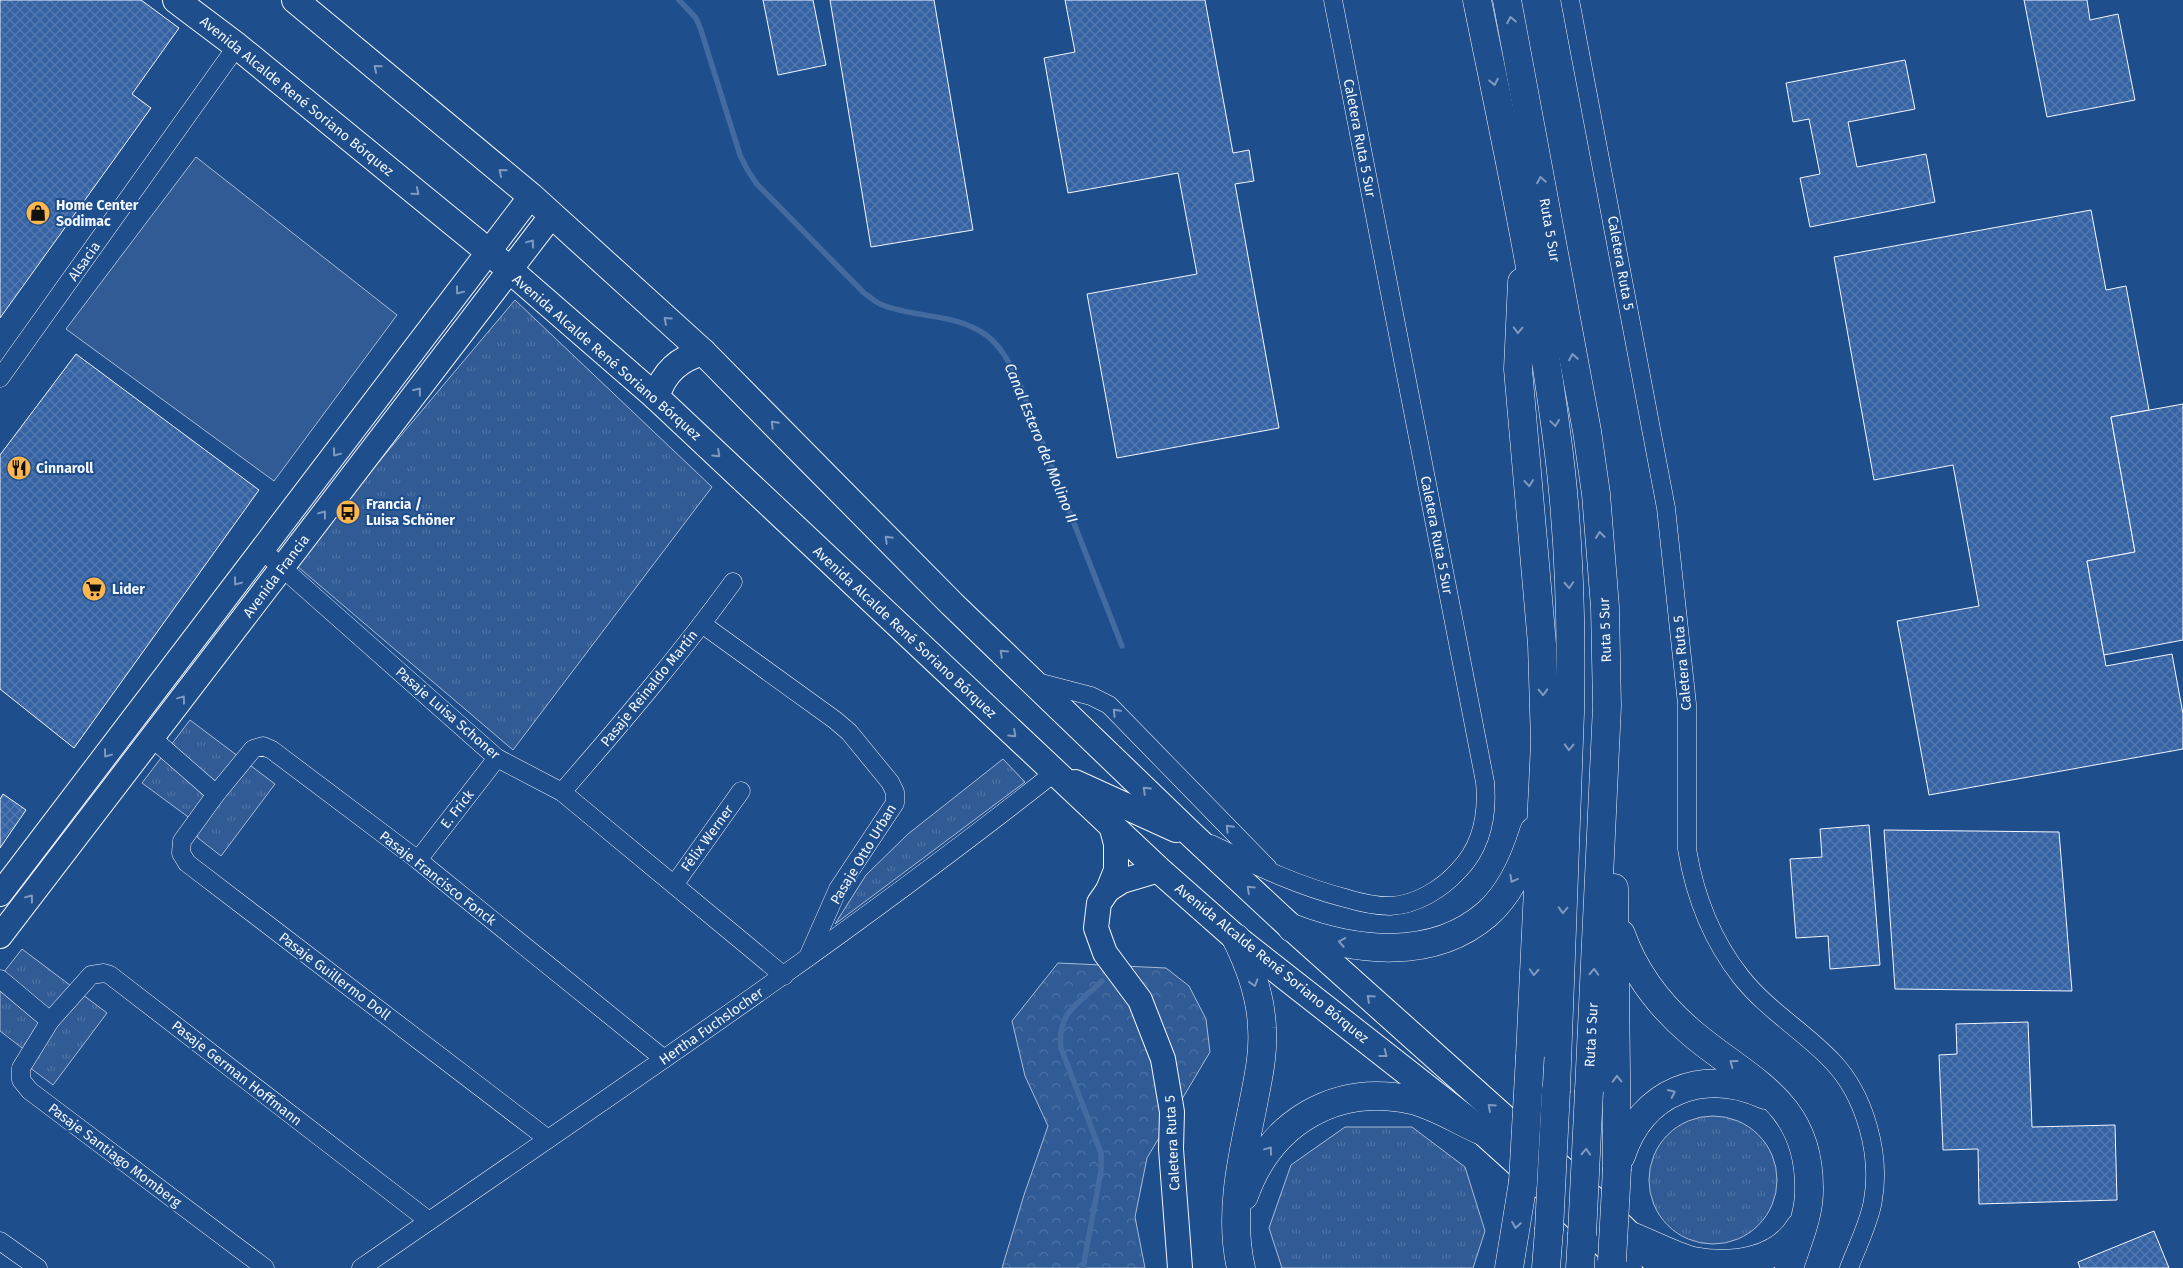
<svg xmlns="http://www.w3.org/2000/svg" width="2183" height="1268" viewBox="0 0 2183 1268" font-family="'Fira Sans',sans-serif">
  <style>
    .grass { fill: url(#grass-tufts); stroke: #a8bbd7 }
    .forest { fill: url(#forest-crowns); stroke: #a8bbd7 }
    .pitch { fill: #305b95; stroke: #a8bbd7 }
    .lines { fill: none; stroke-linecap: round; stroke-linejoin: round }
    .stream { stroke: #446ba0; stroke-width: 5.5 }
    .building { fill: url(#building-cross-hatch); stroke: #f2f6ff }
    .street-casing { stroke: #f2f6ff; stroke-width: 19 }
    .secondary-casing { stroke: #f2f6ff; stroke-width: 26 }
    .primary-casing { stroke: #f2f6ff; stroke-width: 28 }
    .highway-casing { stroke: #f2f6ff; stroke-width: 29 }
    .street { stroke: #1f4e8c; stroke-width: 18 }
    .secondary { stroke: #1f4e8c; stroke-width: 24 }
    .primary { stroke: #1f4e8c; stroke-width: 26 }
    .highway { stroke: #1f4e8c; stroke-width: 28 }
    .highway-bridge-casing { stroke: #f2f6ff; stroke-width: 29; stroke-linecap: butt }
    .highway-bridge { stroke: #1f4e8c; stroke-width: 28 }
    .oneway { stroke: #7e9ac0 }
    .labels { text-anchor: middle; stroke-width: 4; stroke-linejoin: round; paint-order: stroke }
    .street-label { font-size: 14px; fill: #f2f6ff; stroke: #1f4e8c }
    .poi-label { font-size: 14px; font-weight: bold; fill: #f2f6ff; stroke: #1f4e8c; text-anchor: start }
    .water-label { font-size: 15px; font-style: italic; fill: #f2f6ff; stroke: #1f4e8c }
  </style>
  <defs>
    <pattern id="grass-tufts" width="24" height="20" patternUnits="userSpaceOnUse" patternTransform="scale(1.25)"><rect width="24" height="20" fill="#305b95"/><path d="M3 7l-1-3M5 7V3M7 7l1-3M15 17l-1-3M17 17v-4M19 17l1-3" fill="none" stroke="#4e73a5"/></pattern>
    <pattern id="forest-crowns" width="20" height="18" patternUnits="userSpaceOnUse" patternTransform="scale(1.25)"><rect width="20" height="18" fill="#305b95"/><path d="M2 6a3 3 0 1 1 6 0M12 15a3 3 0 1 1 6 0" fill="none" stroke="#4e73a5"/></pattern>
    <pattern id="building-cross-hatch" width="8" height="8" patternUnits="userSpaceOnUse" patternTransform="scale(1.25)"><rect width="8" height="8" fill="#3563a3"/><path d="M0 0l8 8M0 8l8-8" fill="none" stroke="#537ab1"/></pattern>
  </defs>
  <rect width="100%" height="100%" fill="#1f4e8c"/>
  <g class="grass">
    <path d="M 515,300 L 712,487 L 513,750 L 297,566 L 382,458 Z"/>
    <path d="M 190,720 L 275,784 L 221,856 L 198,838 L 195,822 L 142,783 Z"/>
    <path d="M 1003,759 L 1025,782 L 835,924 L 866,875 L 908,834 Z"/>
    <path d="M 22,949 L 107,1013 L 53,1085 L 29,1067 L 26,1051 L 0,1031 L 0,977 Z"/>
    <circle cx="1713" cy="1180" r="64"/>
    <path d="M 1345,1127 L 1412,1127 L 1465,1167 L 1485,1231 L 1473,1268 L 1282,1268 L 1269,1228 L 1291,1165 Z"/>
  </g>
  <path class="forest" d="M 1058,963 L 1166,968 L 1189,986 L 1206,1019 L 1210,1052 L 1147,1158 L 1135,1217 L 1145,1268 L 1002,1268 L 1024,1195 L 1048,1126 L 1025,1076 L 1012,1021 Z"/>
  <path class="pitch" d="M 196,157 L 397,315 L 274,481 L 66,329 Z"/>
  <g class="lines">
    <g class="stream">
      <path d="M 679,0 L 696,18 L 701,30 L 740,155 L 747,169 L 756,183 L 864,293 C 869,296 874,301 880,304 C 915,319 954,312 986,335 C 1000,345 1008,361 1016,375 L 1122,646"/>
      <path d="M 1083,1268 L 1101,1171 L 1101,1153 L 1061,1048 C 1057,1011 1079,1004 1102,981"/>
    </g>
  </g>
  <g class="building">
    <path d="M 0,0 L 141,0 L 179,28 L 132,94 L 151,108 L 0,318 Z"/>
    <path d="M 763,0 L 813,0 L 826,65 L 778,75 Z"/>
    <path d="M 830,0 L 934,0 L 973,230 L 871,247 Z"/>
    <path d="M 1065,0 L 1205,0 L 1233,153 L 1249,150 L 1254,181 L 1235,184 L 1279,428 L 1117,458 L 1087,294 L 1197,274 L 1178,173 L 1068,193 L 1044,58 L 1075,52 Z"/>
    <path d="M 2024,0 L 2087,0 L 2090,20 L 2118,14 L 2135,100 L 2047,117 Z"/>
    <path d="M 1905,60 L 1915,109 L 1848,122 L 1857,167 L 1926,154 L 1935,202 L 1810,227 L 1800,178 L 1820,174 L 1809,119 L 1793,122 L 1786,83 Z"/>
    <path d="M 2091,210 L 2106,290 L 2126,286 L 2149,410 L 2111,417 L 2135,552 L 2087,561 L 2106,666 L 2172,654 L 2183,714 L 2183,749 L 1929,795 L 1897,621 L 1979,606 L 1953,465 L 1874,480 L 1834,257 Z"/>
    <path d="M 76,354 L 259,490 L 74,748 L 0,689 L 0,455 Z"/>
    <path d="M 2183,404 L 2183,640 L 2104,655 L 2087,561 L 2135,552 L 2111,417 Z"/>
    <path d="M 3,794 L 26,810 L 0,848 L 0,799 Z"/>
    <path d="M 1869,825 L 1880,965 L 1830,969 L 1828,936 L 1796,938 L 1790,859 L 1822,857 L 1820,829 Z"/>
    <path d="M 1884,830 L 2059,832 L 2072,991 L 1895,989 Z"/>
    <path d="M 2028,1022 L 2032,1127 L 2115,1125 L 2117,1200 L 1979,1204 L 1978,1149 L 1943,1150 L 1939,1055 L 1957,1054 L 1956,1024 Z"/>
    <path d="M 2154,1231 L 2169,1268 L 2080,1268 L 2078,1262 Z"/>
  </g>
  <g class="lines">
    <defs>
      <g id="street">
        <path d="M 1570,0 L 1666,508 L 1687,704 L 1687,849 C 1695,897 1711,939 1741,977 C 1768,1011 1804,1031 1833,1062 C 1865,1096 1881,1154 1873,1200 C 1870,1221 1857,1247 1849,1268"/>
        <path d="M 0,378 L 237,46"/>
        <path d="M 262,550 L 497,758 L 562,792 L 784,976"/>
        <path d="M 702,624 L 835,720 L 849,732 L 890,782 L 895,792 L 895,803 L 838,889 L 808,957"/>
        <path d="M 1037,682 L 1091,696 L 1109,705 L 1268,868"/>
        <path d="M 152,738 L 216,794"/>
        <path d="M 562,792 C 621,724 680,655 733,582"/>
        <path d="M 1211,844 C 1257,866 1295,885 1345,898 C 1358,902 1375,906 1390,906 C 1416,905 1442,889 1459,870 C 1482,846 1488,815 1485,782 L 1333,0"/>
        <path d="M 418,860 L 497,758"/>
        <path d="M 674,885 L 741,791"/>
        <path d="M 0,979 L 50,1021"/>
        <path d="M 548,1139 L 187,863 L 181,853 L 182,841 L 216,794 L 253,749 L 263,746 L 272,750 L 418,860 L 664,1059"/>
        <path d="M 0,1241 L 38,1268"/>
        <path d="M 265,1268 L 30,1091 L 21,1080 L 21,1068 L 50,1021 L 91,975 L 104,973 L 110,975 L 429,1221"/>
        <path d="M 361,1268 C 595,1106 831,949 1054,773"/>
      </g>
      <g id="secondary">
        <path d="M 1111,825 L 1116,844 L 1116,870 L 1108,890 L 1099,903 L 1096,928 L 1105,953 L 1140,1000 L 1163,1059 L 1172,1112 L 1171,1149 L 1180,1268"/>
        <path d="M 1108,890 L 1122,881 L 1159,870"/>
        <path d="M 0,894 L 531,196"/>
        <path d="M 0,936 L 552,215"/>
      </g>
      <g id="primary">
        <path d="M 176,0 L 237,46 L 489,252 L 656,397 L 1159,870 L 1236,938 L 1482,1131 L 1565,1206 L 1629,1268"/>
        <path d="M 295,0 L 531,196 L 703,352 L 952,604 L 1193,836 L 1292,928 L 1567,1174 L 1631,1236 L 1662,1268"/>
        <path d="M 656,397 C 664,372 679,359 703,352"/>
        <path d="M 1075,783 L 1176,829"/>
      </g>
      <g id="highway">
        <path d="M 1477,0 C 1506,143 1537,286 1556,431 C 1569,524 1572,619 1570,713 L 1556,1090"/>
        <path d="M 1507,0 L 1587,431 L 1596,494 L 1605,607 L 1607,706 L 1589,1091"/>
        <path d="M 1522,282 L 1518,369 L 1542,644 L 1545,743 L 1530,1056"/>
        <path d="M 1614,888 L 1617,1168"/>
        <path d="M 1292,928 C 1355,952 1433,961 1487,914 C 1511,893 1525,860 1534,831"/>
        <path d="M 1621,934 C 1635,974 1661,1007 1693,1034 C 1749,1081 1809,1101 1809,1187 C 1810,1215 1797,1242 1789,1268"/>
        <path d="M 1236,938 C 1250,966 1261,996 1262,1028 C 1264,1056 1257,1083 1252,1110 C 1241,1162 1229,1216 1241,1268"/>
        <path d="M 1621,1156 C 1642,1091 1703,1067 1765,1095"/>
        <path d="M 1244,1196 C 1270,1122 1336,1083 1412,1100 C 1436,1106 1459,1121 1482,1131"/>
        <path d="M 1631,1236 C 1652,1244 1672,1255 1693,1261 C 1731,1268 1778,1263 1800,1227"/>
        <path d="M 1509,1268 L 1523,1182"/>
        <path d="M 1546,1268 L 1549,1230"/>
        <path d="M 1580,1268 L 1582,1235"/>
      </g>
    </defs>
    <use href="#street" class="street-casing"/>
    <use href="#secondary" class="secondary-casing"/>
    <use href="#primary" class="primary-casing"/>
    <use href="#highway" class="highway-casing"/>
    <use href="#street" class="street"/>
    <use href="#secondary" class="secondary"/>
    <use href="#primary" class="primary"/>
    <use href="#highway" class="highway"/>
    <defs>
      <g id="highway-bridge">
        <path d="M 1523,1182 L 1530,1056"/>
        <path d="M 1549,1230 L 1556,1090"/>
        <path d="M 1582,1235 L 1589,1091"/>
        <path d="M 1612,1261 L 1617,1168"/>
      </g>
    </defs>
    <use href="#highway-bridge" class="highway-bridge-casing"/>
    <use href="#highway-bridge" class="highway-bridge"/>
  </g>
  <defs><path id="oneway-chevron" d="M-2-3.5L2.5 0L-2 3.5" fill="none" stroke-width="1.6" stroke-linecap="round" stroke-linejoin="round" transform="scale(1.25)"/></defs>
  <g class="oneway">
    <use href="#oneway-chevron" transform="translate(1511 20) rotate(-101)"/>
    <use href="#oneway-chevron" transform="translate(377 68) rotate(-140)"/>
    <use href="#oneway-chevron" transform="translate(1494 82) rotate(79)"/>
    <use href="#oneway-chevron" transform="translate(502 172) rotate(-140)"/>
    <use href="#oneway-chevron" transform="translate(1541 180) rotate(-100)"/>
    <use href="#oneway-chevron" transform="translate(416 192) rotate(39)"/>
    <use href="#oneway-chevron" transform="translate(531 243) rotate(-53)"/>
    <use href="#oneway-chevron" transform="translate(459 291) rotate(127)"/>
    <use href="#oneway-chevron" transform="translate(667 320) rotate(-138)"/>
    <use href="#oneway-chevron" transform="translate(1518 330) rotate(92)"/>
    <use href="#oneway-chevron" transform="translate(1573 357) rotate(-100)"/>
    <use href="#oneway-chevron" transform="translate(418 391) rotate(-52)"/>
    <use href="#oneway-chevron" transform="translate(1555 423) rotate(82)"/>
    <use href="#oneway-chevron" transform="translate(774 424) rotate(-135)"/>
    <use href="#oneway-chevron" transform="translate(336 453) rotate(127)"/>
    <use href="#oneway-chevron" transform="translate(717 454) rotate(43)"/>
    <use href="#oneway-chevron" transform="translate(1529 483) rotate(84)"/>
    <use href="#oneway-chevron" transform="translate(323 514) rotate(-53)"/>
    <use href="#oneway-chevron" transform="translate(1600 535) rotate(-96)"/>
    <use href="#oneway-chevron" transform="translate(888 539) rotate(-135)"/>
    <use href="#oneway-chevron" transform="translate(237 582) rotate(127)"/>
    <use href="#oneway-chevron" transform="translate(1569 585) rotate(87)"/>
    <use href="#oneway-chevron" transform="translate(1003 653) rotate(-136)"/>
    <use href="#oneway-chevron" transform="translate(1543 692) rotate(88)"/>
    <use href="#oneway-chevron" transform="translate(182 699) rotate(-53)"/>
    <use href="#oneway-chevron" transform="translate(1116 712) rotate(-134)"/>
    <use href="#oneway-chevron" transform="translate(1013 734) rotate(43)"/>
    <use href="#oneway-chevron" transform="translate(1569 747) rotate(92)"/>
    <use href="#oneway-chevron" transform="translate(107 754) rotate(127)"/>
    <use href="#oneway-chevron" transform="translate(1146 790) rotate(-136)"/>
    <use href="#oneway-chevron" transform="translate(1229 828) rotate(-134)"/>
    <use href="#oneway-chevron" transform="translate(1513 879) rotate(119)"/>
    <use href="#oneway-chevron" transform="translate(1250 889) rotate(-137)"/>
    <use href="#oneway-chevron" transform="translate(30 898) rotate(-53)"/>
    <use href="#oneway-chevron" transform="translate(1563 910) rotate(92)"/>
    <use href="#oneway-chevron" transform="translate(1342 942) rotate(-170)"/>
    <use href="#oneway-chevron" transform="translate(1534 972) rotate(93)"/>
    <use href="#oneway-chevron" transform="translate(1594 972) rotate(-87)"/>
    <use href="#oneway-chevron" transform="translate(1254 983) rotate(73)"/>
    <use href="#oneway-chevron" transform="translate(1370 998) rotate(-138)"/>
    <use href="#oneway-chevron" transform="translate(1384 1054) rotate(38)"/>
    <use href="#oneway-chevron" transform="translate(1733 1063) rotate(-144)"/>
    <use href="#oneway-chevron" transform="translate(1617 1079) rotate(-91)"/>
    <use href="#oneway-chevron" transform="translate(1672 1093) rotate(-25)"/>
    <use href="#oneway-chevron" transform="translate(1491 1107) rotate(-138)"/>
    <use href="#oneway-chevron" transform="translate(1269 1150) rotate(-53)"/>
    <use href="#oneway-chevron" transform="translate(1586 1152) rotate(-87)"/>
    <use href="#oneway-chevron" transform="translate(1516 1225) rotate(99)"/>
  </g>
  <defs>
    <symbol id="shop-disc" viewBox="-11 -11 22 22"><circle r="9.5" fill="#ffb74d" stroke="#1f4e8c"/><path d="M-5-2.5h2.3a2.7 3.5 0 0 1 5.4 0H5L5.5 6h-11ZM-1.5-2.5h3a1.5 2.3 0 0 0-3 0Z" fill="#111"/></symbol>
    <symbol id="restaurant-disc" viewBox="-11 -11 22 22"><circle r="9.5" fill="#ffb74d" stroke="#1f4e8c"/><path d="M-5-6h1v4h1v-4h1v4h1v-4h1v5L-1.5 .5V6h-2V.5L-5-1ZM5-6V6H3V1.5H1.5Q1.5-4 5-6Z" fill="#111"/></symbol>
    <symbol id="bus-disc" viewBox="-11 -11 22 22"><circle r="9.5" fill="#ffb74d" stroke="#1f4e8c"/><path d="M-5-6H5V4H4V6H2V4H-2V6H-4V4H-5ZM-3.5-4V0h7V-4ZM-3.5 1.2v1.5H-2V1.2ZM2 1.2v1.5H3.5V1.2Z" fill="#111"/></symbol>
    <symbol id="supermarket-disc" viewBox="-11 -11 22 22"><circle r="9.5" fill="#ffb74d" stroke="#1f4e8c"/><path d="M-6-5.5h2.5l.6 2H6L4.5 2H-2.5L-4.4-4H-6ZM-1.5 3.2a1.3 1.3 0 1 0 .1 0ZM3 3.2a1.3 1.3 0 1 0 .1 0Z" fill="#111"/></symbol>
  </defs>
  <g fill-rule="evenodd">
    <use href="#shop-disc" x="24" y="199" width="28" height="28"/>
    <use href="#restaurant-disc" x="5" y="454" width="28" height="28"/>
    <use href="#bus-disc" x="334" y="498" width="28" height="28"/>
    <use href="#supermarket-disc" x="80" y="575" width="28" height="28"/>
  </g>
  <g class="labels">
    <g class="street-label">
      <text transform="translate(297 96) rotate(39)" y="5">Avenida Alcalde René Soriano Bórquez</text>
      <text transform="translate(1360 138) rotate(79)" y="5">Caletera Ruta 5 Sur</text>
      <text transform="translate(1550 230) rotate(80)" y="5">Ruta 5 Sur</text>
      <text transform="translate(84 261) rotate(-55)" y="5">Alsacia</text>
      <text transform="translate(1621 263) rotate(80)" y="5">Caletera Ruta 5</text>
      <text transform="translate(607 357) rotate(41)" y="5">Avenida Alcalde René Soriano Bórquez</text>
      <text transform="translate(1437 535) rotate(79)" y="5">Caletera Ruta 5 Sur</text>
      <text transform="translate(276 576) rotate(-53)" y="5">Avenida Francia</text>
      <text transform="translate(1605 630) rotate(-92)" y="5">Ruta 5 Sur</text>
      <text transform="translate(905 632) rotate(43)" y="5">Avenida Alcalde René Soriano Bórquez</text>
      <text transform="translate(1682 663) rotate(-95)" y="5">Caletera Ruta 5</text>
      <text transform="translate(649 688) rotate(-51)" y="5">Pasaje Reinaldo Martín</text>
      <text transform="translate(448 713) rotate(41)" y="5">Pasaje Luisa Schoner</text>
      <text transform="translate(457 809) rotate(-52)" y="5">E. Frick</text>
      <text transform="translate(707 838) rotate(-54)" y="5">Félix Werner</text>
      <text transform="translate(863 854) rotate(-59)" y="5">Pasaje Otto Urban</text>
      <text transform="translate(438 878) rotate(38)" y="5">Pasaje Francisco Fonck</text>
      <text transform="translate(1272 963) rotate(39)" y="5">Avenida Alcalde René Soriano Bórquez</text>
      <text transform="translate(335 976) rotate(37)" y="5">Pasaje Guillermo Doll</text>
      <text transform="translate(711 1026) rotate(-35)" y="5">Hertha Fuchslocher</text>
      <text transform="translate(1591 1035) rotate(-87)" y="5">Ruta 5 Sur</text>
      <text transform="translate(237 1073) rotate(38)" y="5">Pasaje German Hoffmann</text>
      <text transform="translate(1172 1143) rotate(-93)" y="5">Caletera Ruta 5</text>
      <text transform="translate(115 1155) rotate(37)" y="5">Pasaje Santiago Momberg</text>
    </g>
    <g class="poi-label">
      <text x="56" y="210">Home Center<tspan x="56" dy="16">Sodimac</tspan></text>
      <text x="36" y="473">Cinnaroll</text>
      <text x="366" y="509">Francia /<tspan x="366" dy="16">Luisa Schöner</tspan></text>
      <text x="112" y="594">Lider</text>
    </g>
    <g class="water-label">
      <text transform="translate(1041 443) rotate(68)" y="5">Canal Estero del Molino II</text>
    </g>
  </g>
</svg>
